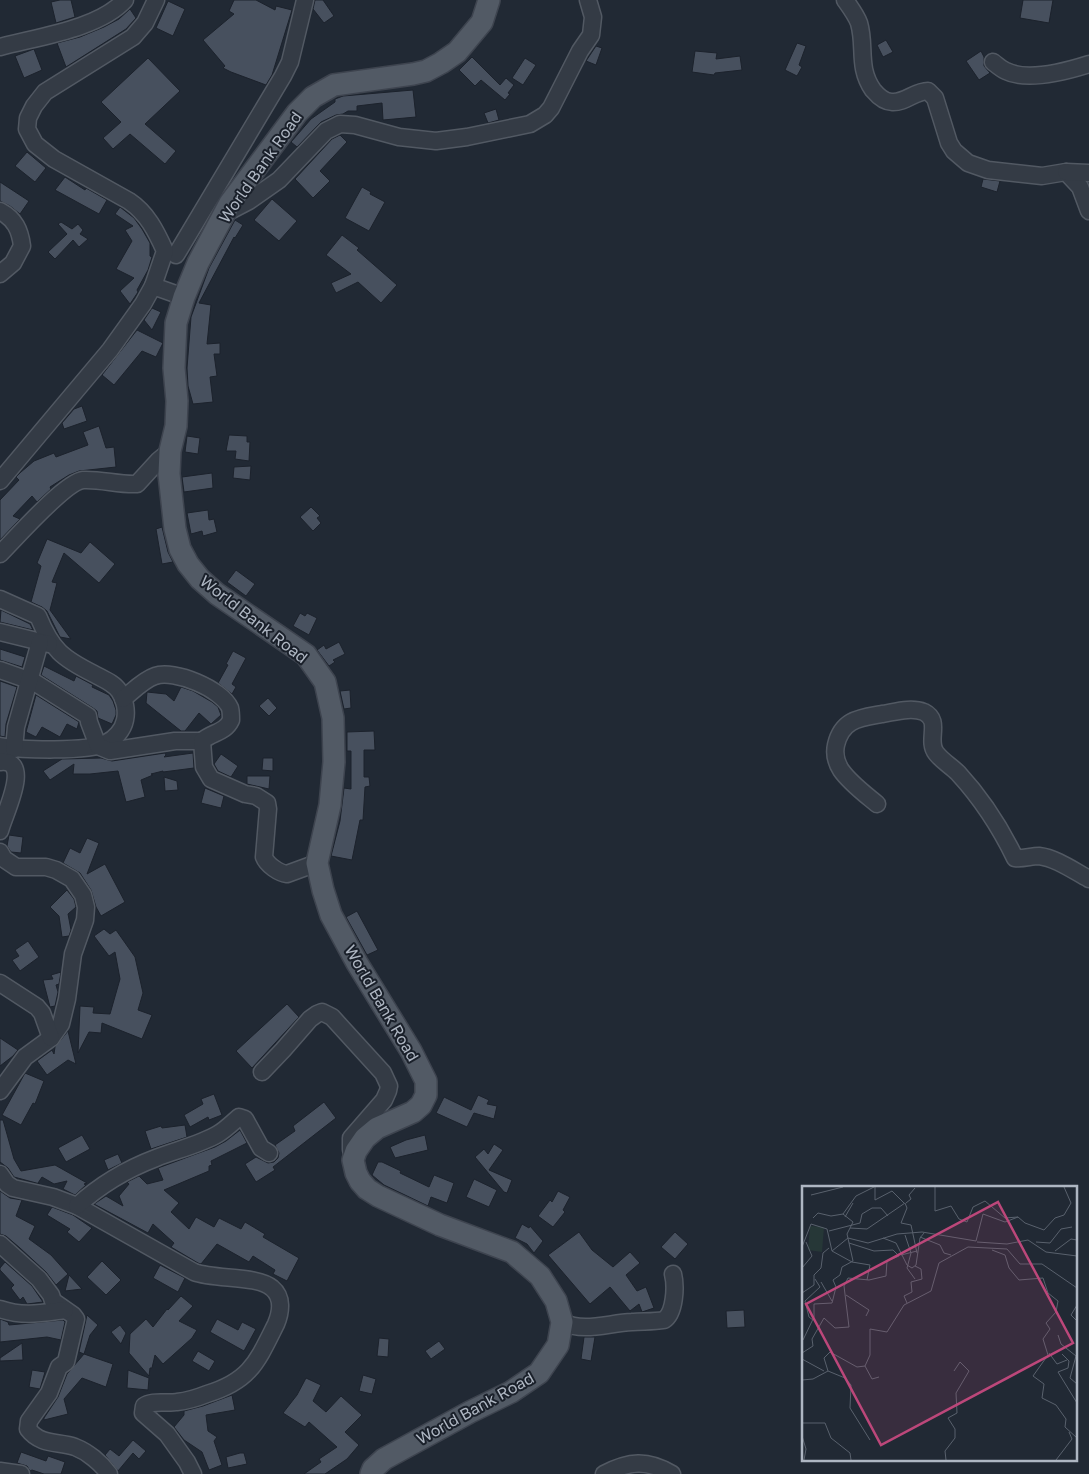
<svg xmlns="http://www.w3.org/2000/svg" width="1089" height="1474" viewBox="0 0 1089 1474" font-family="'Golos Text',sans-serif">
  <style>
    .building { fill: #47505e; stroke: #1c222c }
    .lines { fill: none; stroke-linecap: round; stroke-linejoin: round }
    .minor-casing { stroke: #525963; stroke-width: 19 }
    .major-casing { stroke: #3e444f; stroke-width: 24 }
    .minor { stroke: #343b45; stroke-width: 16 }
    .major { stroke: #525a65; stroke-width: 21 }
    .labels { text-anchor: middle; stroke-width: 4; stroke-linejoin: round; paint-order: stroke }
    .street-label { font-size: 16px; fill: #aeb6c2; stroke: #1a202a }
    .inset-road { fill: none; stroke: #59616d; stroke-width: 1 }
    .view { fill: #bc477a; fill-opacity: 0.15; stroke: #bc477a; stroke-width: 2.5 }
    .inset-edge { fill: none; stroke: #aeb6c2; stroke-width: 2.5 }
  </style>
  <rect width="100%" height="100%" fill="#212934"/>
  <g class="building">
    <path d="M 60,0 L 71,0 L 75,17 L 56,23 L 51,2 Z"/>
    <path d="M 234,0 L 256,0 L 275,10 L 276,6 L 292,10 L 272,75 L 266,85 L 231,72 L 223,68 L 225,66 L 203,40 L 234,14 L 229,11 Z"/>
    <path d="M 315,0 L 323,0 L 334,16 L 324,23 L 313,9 Z"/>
    <path d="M 1023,0 L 1053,0 L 1049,23 L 1020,18 Z"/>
    <path d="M 168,1 L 185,9 L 173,36 L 156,28 Z"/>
    <path d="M 130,9 L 136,18 L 126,29 L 66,67 L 57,43 L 80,37 L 104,27 L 119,19 Z"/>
    <path d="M 886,40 L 893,52 L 883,57 L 877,45 Z"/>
    <path d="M 797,43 L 806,46 L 799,65 L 802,67 L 797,76 L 785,70 Z"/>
    <path d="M 596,46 L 602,48 L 596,65 L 586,61 Z"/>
    <path d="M 34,49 L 42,70 L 24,78 L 15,56 Z"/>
    <path d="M 695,51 L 717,53 L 716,59 L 740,56 L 742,70 L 715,73 L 714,75 L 692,72 Z"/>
    <path d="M 981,51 L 984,57 L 984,66 L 990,73 L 979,80 L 966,61 Z"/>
    <path d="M 472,57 L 500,85 L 506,78 L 514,85 L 508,93 L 510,94 L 505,100 L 481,80 L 475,86 L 459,70 Z"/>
    <path d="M 148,58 L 180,91 L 145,124 L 176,151 L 165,164 L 130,134 L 113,149 L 103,138 L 121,122 L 101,102 Z"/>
    <path d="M 525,58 L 536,65 L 523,85 L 512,78 Z"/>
    <path d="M 413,90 L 416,117 L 383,120 L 382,103 L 357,106 L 357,111 L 348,111 L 343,114 L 336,115 L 321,122 L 297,147 L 291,142 L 311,119 L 335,102 L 335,99 L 343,96 Z"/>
    <path d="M 496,109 L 499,120 L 488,123 L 484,113 Z"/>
    <path d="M 340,135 L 347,142 L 320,171 L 330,181 L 313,198 L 295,179 L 332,139 Z"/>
    <path d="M 27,152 L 46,168 L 35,182 L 15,166 Z"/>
    <path d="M 65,177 L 85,190 L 86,188 L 107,200 L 99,214 L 55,190 Z"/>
    <path d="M 983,179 L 1000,181 L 997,192 L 981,187 Z"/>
    <path d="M 0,182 L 29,201 L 20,214 L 10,206 L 0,201 Z"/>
    <path d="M 362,187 L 371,192 L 370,194 L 385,202 L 369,231 L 345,218 Z"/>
    <path d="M 272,199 L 297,221 L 279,241 L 254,220 Z"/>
    <path d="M 120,207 L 134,218 L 142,229 L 150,243 L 150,256 L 152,257 L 148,270 L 137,290 L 138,292 L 130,304 L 120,291 L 134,278 L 116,269 L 132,241 L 125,230 L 133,226 L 115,214 Z"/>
    <path d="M 235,220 L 243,225 L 235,238 L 234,237 L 199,303 L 211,305 L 207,344 L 220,343 L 220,354 L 214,354 L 217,376 L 210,377 L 213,402 L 193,404 L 188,386 L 187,368 L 191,317 L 209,268 Z"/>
    <path d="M 61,222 L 72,229 L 78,224 L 83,230 L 80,234 L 88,239 L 79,247 L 73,240 L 55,259 L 48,252 L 67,234 L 58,224 Z"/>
    <path d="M 342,235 L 359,248 L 357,250 L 397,285 L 381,303 L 358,282 L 336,293 L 331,283 L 351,274 L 326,255 Z"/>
    <path d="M 152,308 L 161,312 L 152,330 L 144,320 Z"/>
    <path d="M 137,330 L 163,343 L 156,357 L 142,351 L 114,385 L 102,375 Z"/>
    <path d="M 82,406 L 87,421 L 64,429 L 62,423 L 74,409 Z"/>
    <path d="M 99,426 L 106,448 L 114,447 L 116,467 L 79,471 L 69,475 L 50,487 L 51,489 L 37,502 L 32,496 L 13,516 L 20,519 L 0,540 L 0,500 L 19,480 L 16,477 L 21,472 L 34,461 L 54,453 L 56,457 L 88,445 L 83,432 Z"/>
    <path d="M 229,435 L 247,436 L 247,442 L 250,442 L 249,461 L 235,459 L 236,451 L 226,451 Z"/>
    <path d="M 187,436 L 200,438 L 198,454 L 185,452 Z"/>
    <path d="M 251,466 L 250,480 L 233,478 L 234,467 Z"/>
    <path d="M 212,473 L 213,488 L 184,492 L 182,477 Z"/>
    <path d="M 311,507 L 320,516 L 317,518 L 321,523 L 313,531 L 300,517 Z"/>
    <path d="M 208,510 L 209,520 L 214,519 L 217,532 L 203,536 L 202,531 L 191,534 L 187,513 Z"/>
    <path d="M 162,527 L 168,552 L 173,562 L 162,564 L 156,529 Z"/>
    <path d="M 47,539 L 81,553 L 90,542 L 115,564 L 99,583 L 64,553 L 52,582 L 57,583 L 50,610 L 71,639 L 60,637 L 47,611 L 42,607 L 31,602 L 41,566 L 37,563 Z"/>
    <path d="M 236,570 L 255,584 L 246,596 L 227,582 Z"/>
    <path d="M 1,610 L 30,624 L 33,630 L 0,622 Z"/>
    <path d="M 300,613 L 305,616 L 307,613 L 317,618 L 309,635 L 293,626 Z"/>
    <path d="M 339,642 L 345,654 L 333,660 L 335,662 L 329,666 L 317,650 L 324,645 L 326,649 Z"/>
    <path d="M 0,649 L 25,657 L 22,667 L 0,660 Z"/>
    <path d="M 233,651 L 246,658 L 232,684 L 236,687 L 232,694 L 218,683 L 228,665 L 226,664 Z"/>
    <path d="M 44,666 L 74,681 L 76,676 L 93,685 L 92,687 L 109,695 L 113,701 L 116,710 L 116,715 L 112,724 L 98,718 L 97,711 L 93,708 L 41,675 Z"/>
    <path d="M 0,681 L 17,687 L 6,724 L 5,737 L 0,736 Z"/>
    <path d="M 181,687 L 193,691 L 212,702 L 218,707 L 221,715 L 211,724 L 199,713 L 185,731 L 181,731 L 146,703 L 147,692 L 166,694 L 174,701 Z"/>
    <path d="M 350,690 L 351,708 L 344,709 L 340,691 Z"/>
    <path d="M 36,695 L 79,722 L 77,729 L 67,724 L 60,737 L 42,727 L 36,737 L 26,732 Z"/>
    <path d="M 268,698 L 277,708 L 269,716 L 259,706 Z"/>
    <path d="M 374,731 L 375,750 L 364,750 L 364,777 L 369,777 L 370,786 L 365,787 L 363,820 L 360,820 L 352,860 L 331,856 L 340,821 L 344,788 L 351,789 L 351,751 L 347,751 L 347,732 Z"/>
    <path d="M 165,753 L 166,755 L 164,757 L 193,753 L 194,768 L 163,772 L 163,771 L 151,774 L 153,775 L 141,780 L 145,797 L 126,802 L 118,771 L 90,774 L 73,774 L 74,764 L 50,780 L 43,771 L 62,759 L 101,758 L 112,761 Z"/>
    <path d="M 221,754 L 238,766 L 231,777 L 218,771 L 214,764 Z"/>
    <path d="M 263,758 L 273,758 L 273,771 L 262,770 Z"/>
    <path d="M 247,776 L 270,776 L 269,789 L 247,784 Z"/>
    <path d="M 164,777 L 177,781 L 178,790 L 165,791 Z"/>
    <path d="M 205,788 L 224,796 L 221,808 L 201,803 Z"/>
    <path d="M 9,835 L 23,837 L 21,853 L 11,852 L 7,846 Z"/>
    <path d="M 87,838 L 99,843 L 87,874 L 105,864 L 125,902 L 101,916 L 96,907 L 91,890 L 80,873 L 63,863 L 70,848 L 80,853 Z"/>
    <path d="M 67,890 L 74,899 L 76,907 L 68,914 L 71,930 L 69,936 L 62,937 L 59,916 L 50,907 Z"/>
    <path d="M 357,911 L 378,950 L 367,955 L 346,917 Z"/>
    <path d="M 104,929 L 110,934 L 116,930 L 135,957 L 143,993 L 138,1010 L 152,1015 L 142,1039 L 102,1023 L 101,1033 L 89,1032 L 78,1053 L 80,1006 L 94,1007 L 93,1013 L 110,1014 L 120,979 L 115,952 L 109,956 L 94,936 Z"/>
    <path d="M 28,941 L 39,957 L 20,971 L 12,960 L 19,956 L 15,950 Z"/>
    <path d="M 61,972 L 59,984 L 56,985 L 58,992 L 55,1006 L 50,1007 L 43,980 L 53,979 L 51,975 Z"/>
    <path d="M 287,1004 L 299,1017 L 252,1068 L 236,1051 Z"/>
    <path d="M 68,1031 L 76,1064 L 68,1060 L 47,1075 L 37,1061 L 52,1050 L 54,1054 L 55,1047 Z"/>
    <path d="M 0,1038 L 18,1050 L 13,1056 L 0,1066 Z"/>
    <path d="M 25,1073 L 44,1081 L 35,1104 L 33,1103 L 21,1125 L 2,1115 Z"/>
    <path d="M 214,1094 L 222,1115 L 209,1120 L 208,1117 L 190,1127 L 184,1115 L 203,1104 L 201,1099 Z"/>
    <path d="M 478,1095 L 489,1100 L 487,1104 L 497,1106 L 494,1119 L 474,1113 L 467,1127 L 436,1113 L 444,1097 L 471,1110 Z"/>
    <path d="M 324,1102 L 336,1118 L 273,1167 L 275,1170 L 256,1182 L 245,1164 L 256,1157 L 268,1163 L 274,1162 L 278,1158 L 279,1153 L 275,1145 L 295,1131 L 293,1126 Z"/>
    <path d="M 0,1120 L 3,1120 L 14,1159 L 21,1171 L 55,1165 L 87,1183 L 84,1184 L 86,1185 L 75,1195 L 63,1189 L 67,1181 L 54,1184 L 42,1177 L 38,1183 L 40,1184 L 14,1177 L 8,1168 L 0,1162 Z"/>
    <path d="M 185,1125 L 187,1137 L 151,1149 L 145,1131 L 161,1126 L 162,1128 Z"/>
    <path d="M 240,1130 L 247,1143 L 211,1161 L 212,1165 L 209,1166 L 209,1171 L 164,1190 L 179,1203 L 171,1212 L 189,1229 L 196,1217 L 214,1227 L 219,1218 L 241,1229 L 245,1222 L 265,1234 L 263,1237 L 299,1258 L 287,1281 L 273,1274 L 275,1270 L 253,1256 L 249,1262 L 217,1244 L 201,1264 L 198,1263 L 171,1247 L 174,1243 L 153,1224 L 148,1233 L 94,1204 L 106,1196 L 123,1206 L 119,1196 L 129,1184 L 127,1182 L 139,1176 L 147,1184 L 163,1180 L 158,1168 L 215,1147 L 226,1141 Z"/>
    <path d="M 82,1135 L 90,1149 L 66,1162 L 58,1148 Z"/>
    <path d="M 425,1135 L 428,1150 L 395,1158 L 390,1147 L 406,1140 Z"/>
    <path d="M 494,1144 L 503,1150 L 489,1170 L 512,1180 L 507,1193 L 504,1192 L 475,1157 L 484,1149 L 488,1154 Z"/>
    <path d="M 118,1154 L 122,1163 L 108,1170 L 104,1160 Z"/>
    <path d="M 378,1162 L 382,1162 L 401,1171 L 400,1173 L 429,1187 L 434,1175 L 454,1183 L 447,1203 L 431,1197 L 428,1206 L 384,1185 L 372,1175 Z"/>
    <path d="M 474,1179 L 497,1190 L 489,1207 L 466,1197 Z"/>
    <path d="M 0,1191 L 10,1198 L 22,1200 L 16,1216 L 35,1226 L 29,1239 L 51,1255 L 68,1274 L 56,1285 L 46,1272 L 20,1248 L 6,1236 L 0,1234 Z"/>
    <path d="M 558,1191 L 570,1197 L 563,1210 L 565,1212 L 553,1227 L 538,1216 L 550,1200 L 552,1202 Z"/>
    <path d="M 52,1207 L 73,1215 L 92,1228 L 79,1242 L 67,1232 L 70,1229 L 47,1215 Z"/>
    <path d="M 522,1224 L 529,1228 L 530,1226 L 543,1241 L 534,1253 L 527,1244 L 515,1238 Z"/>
    <path d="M 579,1232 L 592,1250 L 613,1267 L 630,1252 L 640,1263 L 626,1275 L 637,1291 L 646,1287 L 654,1308 L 642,1312 L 639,1304 L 630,1311 L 610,1287 L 590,1304 L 548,1255 Z"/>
    <path d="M 675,1232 L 688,1244 L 675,1259 L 661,1247 Z"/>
    <path d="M 102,1261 L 121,1280 L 106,1295 L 87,1277 Z"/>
    <path d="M 5,1262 L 32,1286 L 43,1302 L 27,1304 L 23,1297 L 20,1300 L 11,1288 L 14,1285 L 0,1270 L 0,1268 Z"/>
    <path d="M 160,1265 L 185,1278 L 178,1292 L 153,1278 Z"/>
    <path d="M 69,1275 L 82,1289 L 65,1291 Z"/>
    <path d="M 181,1296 L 193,1306 L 179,1321 L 197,1330 L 192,1338 L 163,1364 L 155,1355 L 152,1368 L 150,1368 L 149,1376 L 129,1353 L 130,1334 L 146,1319 L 153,1327 L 167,1309 L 168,1310 Z"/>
    <path d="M 744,1310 L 745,1327 L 727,1328 L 726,1311 Z"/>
    <path d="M 87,1315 L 98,1325 L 90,1335 L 84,1354 L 79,1352 Z"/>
    <path d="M 0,1319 L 8,1322 L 9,1325 L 63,1320 L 65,1322 L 61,1340 L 47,1337 L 0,1342 Z"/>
    <path d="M 217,1319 L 238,1330 L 242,1322 L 256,1329 L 244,1351 L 210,1332 Z"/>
    <path d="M 120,1325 L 126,1333 L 121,1344 L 111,1332 Z"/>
    <path d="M 584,1337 L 595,1337 L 591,1361 L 581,1359 Z"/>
    <path d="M 379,1338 L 389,1339 L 388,1357 L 377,1356 Z"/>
    <path d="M 439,1341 L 445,1349 L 431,1359 L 425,1351 Z"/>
    <path d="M 22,1343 L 23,1360 L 0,1361 L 0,1358 Z"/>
    <path d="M 198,1351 L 215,1361 L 209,1371 L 192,1361 Z"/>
    <path d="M 84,1354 L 113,1364 L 106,1387 L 82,1378 L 64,1399 L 68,1414 L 44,1420 L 44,1418 L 58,1397 L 67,1374 Z"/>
    <path d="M 32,1370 L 45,1372 L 40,1389 L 29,1387 Z"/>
    <path d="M 128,1370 L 149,1378 L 148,1390 L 127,1388 Z"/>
    <path d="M 363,1375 L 376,1379 L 372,1394 L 359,1391 Z"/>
    <path d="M 306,1378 L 321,1385 L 313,1401 L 326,1412 L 341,1396 L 362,1415 L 345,1432 L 359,1445 L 347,1459 L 325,1474 L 304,1474 L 321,1462 L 319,1459 L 337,1447 L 309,1422 L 305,1427 L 283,1413 L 297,1395 Z"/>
    <path d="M 232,1395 L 235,1410 L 206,1415 L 208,1431 L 217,1437 L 214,1441 L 222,1465 L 209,1470 L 202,1452 L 184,1440 L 174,1427 L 184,1415 L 184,1411 L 203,1406 Z"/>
    <path d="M 133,1440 L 146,1451 L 139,1459 L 133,1453 L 118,1471 L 105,1455 L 110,1449 L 119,1456 Z"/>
    <path d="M 21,1452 L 46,1461 L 48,1456 L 65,1462 L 61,1474 L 44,1474 L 32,1470 L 30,1471 L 27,1466 L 17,1463 Z"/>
    <path d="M 240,1453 L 244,1453 L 247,1464 L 228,1468 L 226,1457 Z"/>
  </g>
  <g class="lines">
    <defs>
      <g id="minor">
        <path d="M 845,0 C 850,7 856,15 859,23 C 866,47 857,67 873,90 C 878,96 884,102 892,102 C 905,103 915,91 928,91 L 935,98 L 949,143 L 954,151 L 968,163 L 988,170 L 1042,176 L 1066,172 L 1080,187 L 1089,211"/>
        <path d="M 0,47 C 37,37 99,29 125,0"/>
        <path d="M 993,62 C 997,65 1001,69 1006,71 C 1028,82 1067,71 1089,64"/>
        <path d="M 1066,172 L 1089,173"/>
        <path d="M 0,211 C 15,219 20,230 22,246 L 13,263 L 0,274"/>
        <path d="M 224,214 L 249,201 L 279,180 L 326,131 L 340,124 L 355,125 L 399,137 L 436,141 L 467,137 L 530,124 L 545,115 L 551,108 L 580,51 L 591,35 L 593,17 L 588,0"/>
        <path d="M 176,255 L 283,76 L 290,62 L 305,0"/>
        <path d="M 153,286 L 184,297"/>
        <path d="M 0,481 L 110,350 L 143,304 L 153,286 L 165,251 C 156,231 147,213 129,201 L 54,159 L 35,144 L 27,129 L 28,118 L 34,106 L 45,92 L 133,37 L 145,23 L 156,0"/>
        <path d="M 0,554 C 15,539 65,482 83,480 C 101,479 119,485 137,484 L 159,460 L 170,451"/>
        <path d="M 0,599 L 38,616 C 52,650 62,658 94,674 C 103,679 114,683 119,691 C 125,699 127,711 125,720 C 123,730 115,739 106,743 C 88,752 21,750 0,746"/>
        <path d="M 0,632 L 49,644"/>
        <path d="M 0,670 L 34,682 L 88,716 L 89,722 L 98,746 L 110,751 L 175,741 L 202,741"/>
        <path d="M 123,699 C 132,692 143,680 155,676 C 174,669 222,689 230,708 C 231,712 231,717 231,720 C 225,733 212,732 202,741 L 204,767 L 211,779 L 245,794 L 256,796 L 267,803 L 268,809 L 264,857 C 267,865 279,873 287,874 L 317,863"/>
        <path d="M 14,749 L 16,727 L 40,642"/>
        <path d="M 0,762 C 34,758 3,816 0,831"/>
        <path d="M 877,804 C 865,794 850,783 841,770 C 836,762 834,754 836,745 C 842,719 860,718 882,714 C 895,712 911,707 924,712 C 942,721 926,740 936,753 C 942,761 951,766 958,773 C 981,798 1001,829 1015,858 C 1023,859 1031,856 1039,856 C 1056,858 1074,871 1089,879"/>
        <path d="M 0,852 L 4,859 L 16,867 L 46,867 L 56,870 L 72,879 L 83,895 L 86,907 L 85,920 L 73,954 L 67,999 L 61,1024 L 51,1038 L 25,1057 L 0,1091"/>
        <path d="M 0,983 L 37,1007 L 42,1013 L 51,1038"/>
        <path d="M 262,1072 L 283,1050 L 310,1019 L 317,1014 L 322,1012 L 332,1017 L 383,1073 L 389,1086 L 388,1091 L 384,1100 L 351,1138 L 351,1149 L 353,1160"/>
        <path d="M 0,1174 L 7,1184 L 13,1188 L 53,1197 L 77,1206 L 194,1272 C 215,1280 257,1275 272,1288 C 283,1297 281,1312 276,1324 C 257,1362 250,1381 207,1394 C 197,1398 187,1401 177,1402 C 167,1404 152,1400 144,1406 L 143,1413 L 167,1434 L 187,1462 L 193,1474"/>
        <path d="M 77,1206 C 100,1185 127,1169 156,1158 C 176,1150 199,1145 218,1134 C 225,1130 232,1123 239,1117 L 245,1119 L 261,1148 L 269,1153"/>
        <path d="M 0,1244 L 39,1279 L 51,1295 L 53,1301 L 73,1315 L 76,1319 L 66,1362 L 59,1367 L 49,1393 L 29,1421 L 28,1429 C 41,1446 58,1441 75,1447 C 88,1452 101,1463 109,1474"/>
        <path d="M 0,1309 C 23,1317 42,1313 65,1310"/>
        <path d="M 562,1322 C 584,1333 608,1323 632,1322 C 642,1321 653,1322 664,1320 C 675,1313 676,1286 673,1274"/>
        <path d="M 0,1471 L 21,1474"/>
        <path d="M 604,1474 C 629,1461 647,1459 672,1474"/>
      </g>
      <path id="major" d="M 371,1474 L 373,1469 L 384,1459 L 470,1412 L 511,1392 L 539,1373 L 558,1345 L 562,1322 L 556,1301 L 540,1276 L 512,1252 L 440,1225 L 378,1196 L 367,1189 L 360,1181 L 356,1173 L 353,1160 L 356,1151 L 365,1138 L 377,1128 L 413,1112 L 421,1105 L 426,1095 L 426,1081 L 411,1051 L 357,963 L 331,915 L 323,890 L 317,863 L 330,805 L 334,762 L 333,718 L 325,682 L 306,655 L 217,594 L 200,579 L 188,564 L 180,549 L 175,529 L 169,474 L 170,451 L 176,426 L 177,401 L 174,368 L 176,323 L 184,297 L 198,263 L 230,203 L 297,113 L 313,97 L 334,85 L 413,74 L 426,71 L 441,63 L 457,52 L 482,22 L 489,0"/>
    </defs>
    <use href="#minor" class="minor-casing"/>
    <use href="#major" class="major-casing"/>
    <use href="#minor" class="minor"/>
    <use href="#major" class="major"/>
  </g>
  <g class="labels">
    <g class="street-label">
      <text transform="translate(260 167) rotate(-55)" y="6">World Bank Road</text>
      <text transform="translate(254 619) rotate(38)" y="6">World Bank Road</text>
      <text transform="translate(382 1003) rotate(60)" y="6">World Bank Road</text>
      <text transform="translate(475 1408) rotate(-29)" y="6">World Bank Road</text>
    </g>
  </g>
  <g transform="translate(802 1186)">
    <rect width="275" height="275" fill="#212934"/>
    <path d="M 8,40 L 22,41 L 20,66 L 6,64 Z" fill="#263737"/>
    <path class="inset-road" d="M 73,1 L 73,14 L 90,5 L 102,17M 133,1 L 133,25 L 149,20 L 157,33 L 165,36 L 171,21 L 183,15 L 203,32 L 216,31 L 223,37 L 242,44 L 253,32 L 262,29 L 269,17 L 262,1M 9,9 L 41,1M 104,17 L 109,13 L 107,9 L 113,2M 43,31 L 51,17M 11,32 L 16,27 L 29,30 L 41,28M 48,42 L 65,43 L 103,17 L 105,22 L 99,37 L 109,39 L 115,67M 27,45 L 58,37 L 60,28 L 70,22 L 79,22 L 86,30M 103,49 L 109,67 L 105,82 L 113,93M 118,51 L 138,59 L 142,67 L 149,69M 81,52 L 94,57 L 105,79 L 110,82 L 114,79 L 118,52 L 122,47M 175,56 L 205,58 L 226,54 L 244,66 L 275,70M 234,56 L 248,57 L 259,43 L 270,41M 0,61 L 9,38 L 25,43 L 30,65 L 46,52 L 66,57 L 95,48 L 120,46 L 174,55 L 181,28 L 203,36 L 216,31M 190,64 L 203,69 L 207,82 L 217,94 L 241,92 L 246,107 L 256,115 L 254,126 L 244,137 L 248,143 L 241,153 L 246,169 L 231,190 L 242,198 L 240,212 L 254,219 L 264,233 L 263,241 L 275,252M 30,65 L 50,76 L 68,79 L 65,94M 253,65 L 269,53 L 275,54M 99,69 L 115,65M 0,82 L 10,70 L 4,56M 19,96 L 30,115M 0,107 L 12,99 L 12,89 L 19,82 L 21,67 L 27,62M 44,109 L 67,124 L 64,130M 105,117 L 102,110 L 110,106 L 109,96 L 120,93 L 119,83 L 113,80M 275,119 L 269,129 L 275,135M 11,134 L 7,131 L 3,115 L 18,101 L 13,93M 256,149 L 259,158 L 274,170 L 268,192 L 275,198M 1,154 L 12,131 L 12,118 L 30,117 L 34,101 L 31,94 L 38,89 L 40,81 L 51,75 L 45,48 L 51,36 L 41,28 L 54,10 L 72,1M 0,167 L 11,160 L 10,153 L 22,132 L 33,142 L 47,141 L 42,100 L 46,92 L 67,94 L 84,90 L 85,75 L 97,70 L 91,64 L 72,65 L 47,57M 247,167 L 255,178 L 265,174M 260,168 L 267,175 L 266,182 L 256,186 L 275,217M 0,173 L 22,185M 63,180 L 70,193 L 77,191M 26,185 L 43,192 L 49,199 L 48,222 L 68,254M 0,194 L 11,193 L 26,185 L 22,172 L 28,166 L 55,181 L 63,180 L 68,169 L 68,143 L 85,146 L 102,119 L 129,105 L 137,77 L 166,61 L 205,63 L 218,78 L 240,78 L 275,102M 0,237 L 23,237 L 29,252 L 48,267 L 49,274M 0,250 L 4,263 L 2,274M 144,274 L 143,265 L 153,252 L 153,243 L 146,232 L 155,227 L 154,207 L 167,185 L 158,176 L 152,185M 254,274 L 270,253 L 267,246"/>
    <path class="view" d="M 196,16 L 271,157 L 79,259 L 4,118 Z"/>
    <rect width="275" height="275" class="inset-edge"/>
  </g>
</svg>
